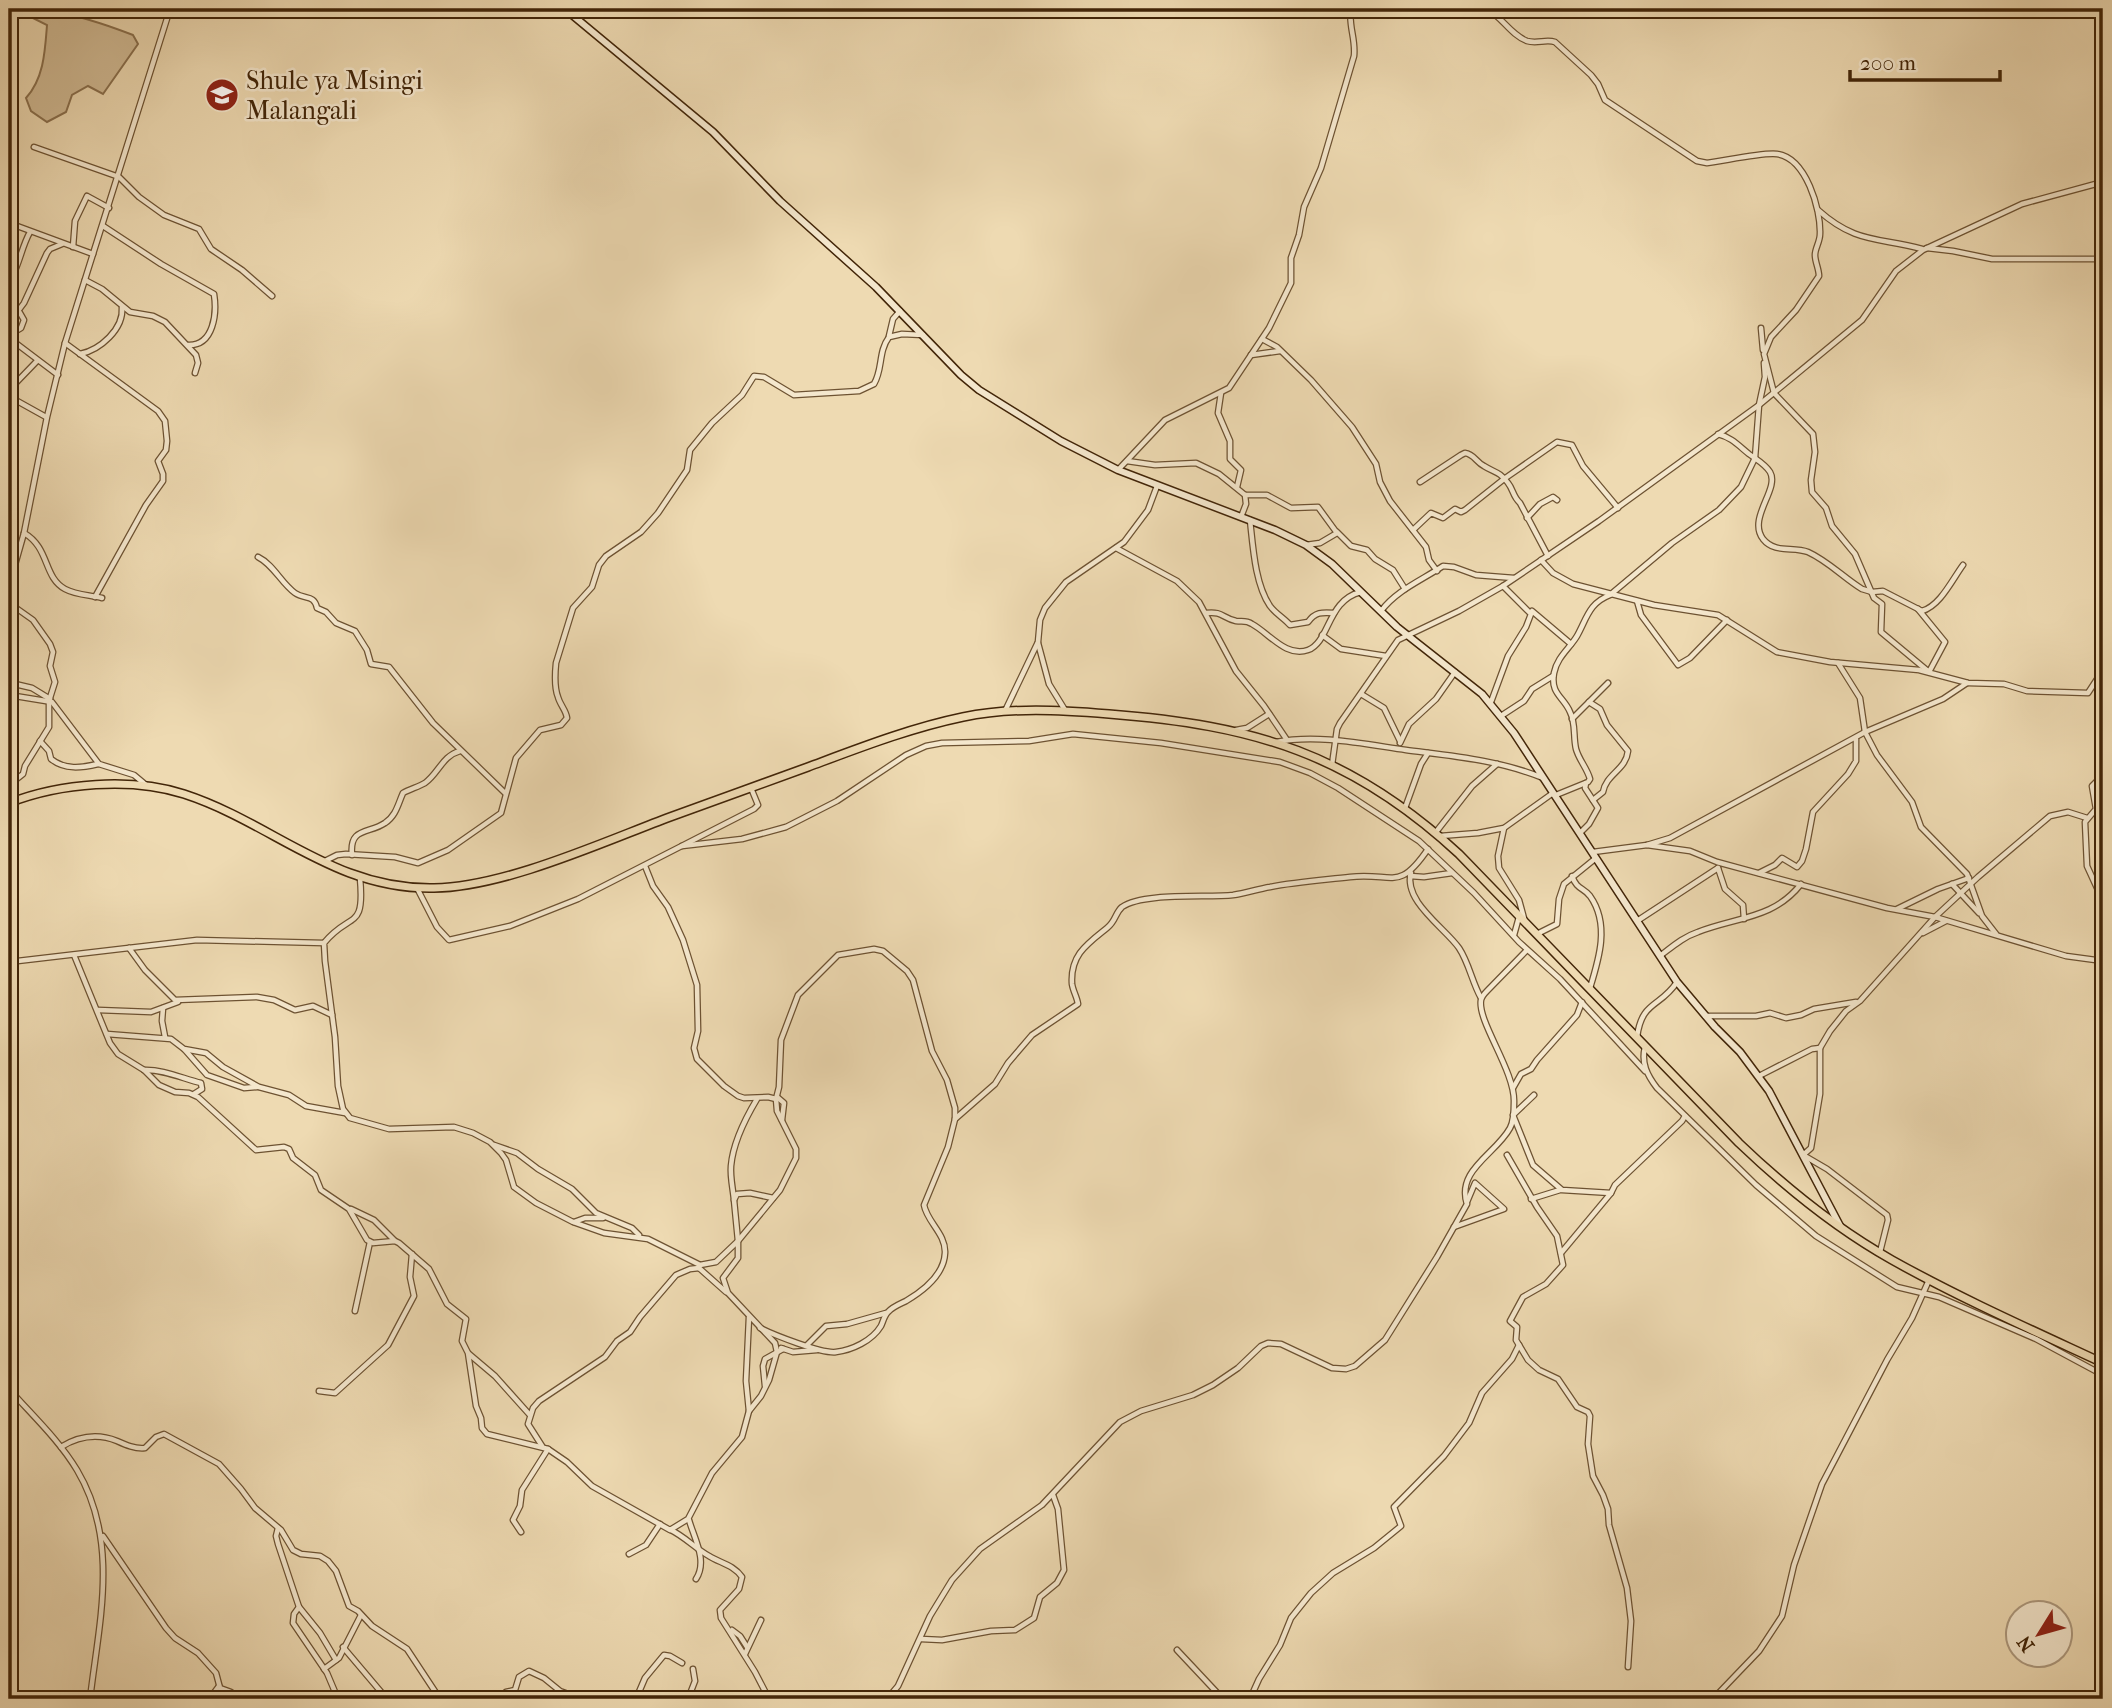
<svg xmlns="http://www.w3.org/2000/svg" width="2112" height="1708" viewBox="0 0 2112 1708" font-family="'IM FELL French Canon',serif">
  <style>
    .green { fill: #d1bb95; stroke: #8a704e; stroke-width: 2 }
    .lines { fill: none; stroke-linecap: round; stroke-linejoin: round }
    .street-casing { stroke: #6d5232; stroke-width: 7 }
    .secondary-casing { stroke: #422508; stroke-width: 9 }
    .primary-casing { stroke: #422508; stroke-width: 10 }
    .street { stroke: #f4e7cd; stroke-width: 4.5 }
    .secondary { stroke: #f4e7cd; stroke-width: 6 }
    .primary { stroke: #eedab2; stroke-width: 7 }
    .labels { text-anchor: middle; stroke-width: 5; stroke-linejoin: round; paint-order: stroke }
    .poi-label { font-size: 26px; fill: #422508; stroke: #f4e7cd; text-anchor: start }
  </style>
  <rect width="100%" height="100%" fill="#eedab2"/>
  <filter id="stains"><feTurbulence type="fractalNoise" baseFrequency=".00286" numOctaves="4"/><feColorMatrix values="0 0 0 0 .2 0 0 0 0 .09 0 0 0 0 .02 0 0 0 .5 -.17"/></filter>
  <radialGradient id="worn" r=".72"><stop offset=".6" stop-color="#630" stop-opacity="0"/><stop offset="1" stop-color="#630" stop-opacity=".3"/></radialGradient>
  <path class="green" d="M 15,9 C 60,9 91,19 133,35 L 138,44 L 103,94 L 88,86 L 72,95 L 66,112 L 47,122 L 31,111 L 26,98 C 44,78 45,51 47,25 Z"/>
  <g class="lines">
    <defs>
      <g id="street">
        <path d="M 1487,9 C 1502,17 1511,35 1527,41 C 1537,44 1546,39 1555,42 L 1591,75 L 1598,84 L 1605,100 L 1697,161 L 1707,163 C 1724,161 1763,152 1777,154 C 1806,158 1821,209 1820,234 C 1820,242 1815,248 1815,255 C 1815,262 1819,269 1819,276 L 1796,310 L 1771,337 L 1764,354 L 1774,393 L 1813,434 L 1815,452 L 1811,480 L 1812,492 L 1826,508 L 1832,526 L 1855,554 L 1874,598 L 1882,604 L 1881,632 L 1929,672 L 1945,642 L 1918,609"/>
        <path d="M 34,147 L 119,177 L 139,197 L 164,215 L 199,229 L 211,249 L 242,270 L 272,296"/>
        <path d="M 1818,210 C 1856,244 1878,237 1922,249"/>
        <path d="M 9,223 L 93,254"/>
        <path d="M 103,226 L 161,264 L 214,294 C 217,313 214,346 188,345"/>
        <path d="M 73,247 L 75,221 L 87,196 L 109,208"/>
        <path d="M 1927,248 L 1953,251 L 1992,259 L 2103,259"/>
        <path d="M 9,277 L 12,277 C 20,262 22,246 30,232"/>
        <path d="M 85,280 L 102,289 L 130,312 L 153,316 L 165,322 L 196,355 L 198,363 L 195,373"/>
        <path d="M 9,304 L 20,313 L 24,320 L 21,328 L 9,335"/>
        <path d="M 18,311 L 24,303 L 47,253 L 50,249 L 62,244"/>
        <path d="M 1761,328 L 1763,350"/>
        <path d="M 889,336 L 893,319 L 900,311"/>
        <path d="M 9,338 L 58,375"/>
        <path d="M 1262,339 L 1277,347 L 1311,380 L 1352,427 L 1376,464 L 1380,482 L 1390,501 L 1426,547 L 1429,560 L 1437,571"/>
        <path d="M 65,343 L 158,411 L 165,421 L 167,441 L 166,450 L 158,461 L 163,474 L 163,481 L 146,505 L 95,597"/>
        <path d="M 80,354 C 100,350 124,329 122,307"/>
        <path d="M 1251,355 L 1280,351"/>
        <path d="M 9,390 L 37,361"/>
        <path d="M 1221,393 L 1218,413 L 1230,441 L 1230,459 L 1241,470 L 1237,487"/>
        <path d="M 10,397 L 46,417"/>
        <path d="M 1718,434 C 1731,437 1739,446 1749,454 C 1757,460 1765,464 1770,472 C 1780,489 1747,518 1763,539 C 1775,554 1793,546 1808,552 C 1828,561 1844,578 1862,589 L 1872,592 L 1883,591 L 1922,611 C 1940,606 1952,580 1963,565"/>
        <path d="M 1127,461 L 1155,465 L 1196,463 L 1219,474 L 1245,495 L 1246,504 L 1241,517"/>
        <path d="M 1118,470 L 1165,420 L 1229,388 L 1269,328 L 1291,283 L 1291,258 L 1299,235 L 1304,207 L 1321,168 L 1354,56 C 1356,39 1348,25 1351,9"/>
        <path d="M 1420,482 L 1461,455 L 1465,453 C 1474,454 1476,462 1484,466 C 1495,473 1499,471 1508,483 C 1513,489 1513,497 1520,503 L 1548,556"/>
        <path d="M 1245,495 L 1267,495 L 1291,508 L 1318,507 L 1337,533 L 1320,543 L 1306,545"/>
        <path d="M 1527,518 L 1540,504 L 1553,497 L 1557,500"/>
        <path d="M 1250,520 C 1253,547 1255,584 1270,606 C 1276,614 1284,618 1290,625 L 1308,622 C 1315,612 1322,612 1334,613"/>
        <path d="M 1413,530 L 1431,513 L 1443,518 L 1455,509 L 1461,512 L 1465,510 L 1504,479 L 1557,442 L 1572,445 L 1583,466 L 1618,508"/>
        <path d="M 1337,532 L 1351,546 L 1367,550 L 1375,559 L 1393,570 L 1405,589"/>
        <path d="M 24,533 C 50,548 43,577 65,589 C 76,595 90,595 102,598"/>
        <path d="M 1116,548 L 1177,581 L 1199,602 L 1236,671 L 1264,706 L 1287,740"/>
        <path d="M 258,557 C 274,565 281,583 295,593 C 305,600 314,594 317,608 L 326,612 L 336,623 L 355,631 L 367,650 L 371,664 L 389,667 L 433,723 L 505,793"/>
        <path d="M 1541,560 L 1553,573 L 1573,584 L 1654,605 L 1718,615 L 1777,652 L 1830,662 L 1919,670 L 1968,683 L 2004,684 L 2027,691 L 2088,693 L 2103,670"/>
        <path d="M 9,586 L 24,533 L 47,417 L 65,343 L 170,9"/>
        <path d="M 1637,601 L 1641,615 L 1678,665 L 1690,658 L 1727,620"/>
        <path d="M 9,603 L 33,620 L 50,644 L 53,652 L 50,666 L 55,682 L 49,701 L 49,727 L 25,766 L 23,774 L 9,785"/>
        <path d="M 1381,611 C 1397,590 1422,580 1443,566 L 1454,567 L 1476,575 L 1514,578"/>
        <path d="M 1532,611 L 1571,644"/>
        <path d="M 1206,613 C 1223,611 1222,618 1236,621 C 1242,622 1246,620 1252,624 C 1269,633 1286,658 1308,650 C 1330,642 1327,600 1361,592"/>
        <path d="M 1322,635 L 1341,649 L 1386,656"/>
        <path d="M 1038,643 L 1049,684 L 1065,710"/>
        <path d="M 1838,663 L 1860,698 L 1865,732 L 1877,755 L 1912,802 L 1921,827 L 1967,874 L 1982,916 L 1996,934"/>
        <path d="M 9,679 L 15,684 L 32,688 L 50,699"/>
        <path d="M 1361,694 L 1384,708 L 1400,741"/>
        <path d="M 9,695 L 52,702 L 99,764 L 134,775 L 146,785"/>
        <path d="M 1491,702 L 1508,656 L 1526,627 L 1531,614 L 1503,586"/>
        <path d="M 1589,702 L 1600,709 L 1607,725 L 1628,751 C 1626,770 1606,774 1603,792 L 1593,800"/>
        <path d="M 1005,711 L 1038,642 L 1040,620 L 1045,608 L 1066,582 L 1124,542 L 1148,510 L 1157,486"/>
        <path d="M 1501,716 L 1524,701 L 1532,689 L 1553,676"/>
        <path d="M 1572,719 L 1608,683"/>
        <path d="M 1236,730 L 1247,728 L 1269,714"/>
        <path d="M 40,741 L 49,751 L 51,759 C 65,770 81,768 98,764"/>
        <path d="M 1276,742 C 1318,734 1364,744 1406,750 C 1452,756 1499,760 1543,778"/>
        <path d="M 1400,743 L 1409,724 L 1436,699 L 1455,672"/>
        <path d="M 1332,765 L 1337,729 L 1340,723 L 1398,640 L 1459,611 L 1503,586 L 1599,521 L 1759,405 L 1862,320 L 1896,271 L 1923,250 L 2022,204 L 2103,182"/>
        <path d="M 2103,775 L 2092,786 L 2096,809 L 2085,822 L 2087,866 L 2103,901"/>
        <path d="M 1556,795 L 1588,782 L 1590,779 C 1587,768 1579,760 1576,749 C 1573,737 1576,723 1570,712 C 1564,697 1550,694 1554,673 C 1557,657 1570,648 1577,636 C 1587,618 1589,603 1610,595 L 1672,543 L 1719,510 L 1741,487 L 1755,458 L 1759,405 L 1765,377 L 1764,363"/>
        <path d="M 1405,808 L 1421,764 L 1428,753"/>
        <path d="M 1504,828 L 1498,856 L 1499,868 L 1519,900 L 1525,922"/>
        <path d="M 1436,832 L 1472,786 L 1497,764"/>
        <path d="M 1580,833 L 1589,824 L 1598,808 L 1585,788 L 1586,783"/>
        <path d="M 1440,836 L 1478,833 L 1504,828 L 1553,793"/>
        <path d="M 1647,845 L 1690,851 L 1717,862 L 1887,908 L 1935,917 L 2066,956 L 2103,961"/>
        <path d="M 682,846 L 742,839 L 786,827 L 837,801 L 906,755 L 926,746 L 942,743 L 1029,741 L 1073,734 L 1161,743 L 1280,762 L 1310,773 L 1338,788 L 1419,841 L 1474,893 L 1519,942 L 1560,979 L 1645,1071"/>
        <path d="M 1593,852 L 1647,845 L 1670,838 L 1865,732 L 1943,699 L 1967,683"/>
        <path d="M 352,855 C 349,827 369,834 385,823 C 396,816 398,804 403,793 C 410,789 418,787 425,783 C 439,773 442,756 460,751"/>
        <path d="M 323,862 L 337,855 L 346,854 L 395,857 L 418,863 L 448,850 L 501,813 L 516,758 L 540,730 L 561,725 L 567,718 C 566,710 560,705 558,697 C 554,687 555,673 556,663 L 573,608 L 592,587 L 599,565 L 606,556 L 641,532 L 658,513 L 687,470 L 690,450 L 712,423 L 742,395 L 754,376 L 764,377 L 794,395 L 859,391 L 874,384 C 883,369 878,352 889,337 L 902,334 L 923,335"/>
        <path d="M 645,866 L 653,886 L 668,907 L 683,940 L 697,985 L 698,1031 L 694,1048 L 697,1059 L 724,1086 L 738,1096 L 744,1098 L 768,1097 L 776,1099"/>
        <path d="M 1718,868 L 1725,889 L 1743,905 L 1744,919"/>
        <path d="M 1411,873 C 1403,901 1445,928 1459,948 C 1469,963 1472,982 1481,998"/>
        <path d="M 1759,873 L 1775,865 L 1782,858 L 1797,867 L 1802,861 L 1806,849 L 1813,812 L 1848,774 L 1856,761 L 1856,739"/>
        <path d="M 1410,876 L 1424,877 L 1452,873"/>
        <path d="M 1572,876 C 1577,890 1583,887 1590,896 C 1610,924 1599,959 1590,988"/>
        <path d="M 360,878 C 365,932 350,911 324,943 L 325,961 L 335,1037 L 338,1086 L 343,1109 L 350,1118 L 389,1129 L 454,1127 L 473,1133 L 490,1142 L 501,1153 L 506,1160 L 514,1187 L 536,1203 L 573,1222 L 604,1233 L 648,1239 L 700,1265 L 716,1262 L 738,1241 L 780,1190 L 796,1158 L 796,1149 L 777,1111 L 776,1099 L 779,1087 L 781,1040 L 798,995 L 838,955 L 874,949 L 883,951 L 907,971 L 913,980 L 932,1051 L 947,1080 L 955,1108 L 955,1119 L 948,1147 L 924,1205 C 927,1222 946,1234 945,1253 C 944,1275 923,1291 906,1301 C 900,1304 892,1307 888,1312 C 884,1316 883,1322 881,1326 C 872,1341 852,1350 836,1352 C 822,1354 774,1335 760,1328"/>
        <path d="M 1952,884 L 1979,913"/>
        <path d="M 417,888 L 437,927 L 449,940 L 510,926 L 578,899 L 754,809 L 758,805 L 751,788"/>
        <path d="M 1897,909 L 1938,889 L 1969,878"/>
        <path d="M 1637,921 L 1718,868"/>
        <path d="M 1923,933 L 1946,921"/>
        <path d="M 1537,934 L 1557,924 L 1559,899 L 1564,884 L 1596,858"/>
        <path d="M 1514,935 L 1519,917"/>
        <path d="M 129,948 L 145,970 L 175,1000 L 257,997 L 274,1000 L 295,1010 L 313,1006 L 332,1015"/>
        <path d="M 74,955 L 110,1043 L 118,1054 L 144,1070 L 159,1085 L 175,1092 L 189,1093 L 198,1097 L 256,1150 L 284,1147 L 289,1149 L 293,1158 L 315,1175 L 321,1190 L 349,1209 L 367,1240 L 373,1243 L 395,1241 L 399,1243 L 429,1269 L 447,1304 L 466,1319 L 462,1341 L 468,1353 L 476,1406 L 481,1418 L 482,1428 L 487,1434 L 548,1449 L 567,1462 L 592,1486 L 670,1530 L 688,1519 L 712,1473 L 742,1437 L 749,1411 L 761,1396 L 769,1380 L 777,1352 L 775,1343 L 728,1293 L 723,1278 L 738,1258 L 738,1241 L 734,1200 L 737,1194 L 750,1193 L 773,1198"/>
        <path d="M 1660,956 C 1672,947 1683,937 1698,932 C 1736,917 1774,919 1801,884"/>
        <path d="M 9,962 L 197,940 L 324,943"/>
        <path d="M 163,1008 L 162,1021 L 165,1037"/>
        <path d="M 98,1010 L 151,1012 L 178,1002"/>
        <path d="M 1705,1016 L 1756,1016 L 1770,1013 L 1786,1018 L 1801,1015 L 1814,1009 L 1856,1002"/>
        <path d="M 107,1034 L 171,1039 L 184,1049 L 206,1053 L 223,1067 L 259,1087 L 289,1095 L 306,1106 L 345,1113"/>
        <path d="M 1637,1037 C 1642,1000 1660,1008 1677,982"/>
        <path d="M 1645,1047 C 1641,1063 1647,1075 1657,1088 L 1756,1185 L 1816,1236 L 1897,1287 L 1939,1297 L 2036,1339 L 2103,1375"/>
        <path d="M 185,1050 L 207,1075 L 244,1088 L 257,1087"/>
        <path d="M 144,1070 C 162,1069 184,1079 201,1083 L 202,1089 L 194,1094"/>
        <path d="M 1759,1076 L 1812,1049 L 1820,1048"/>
        <path d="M 1513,1088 L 1521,1074 L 1531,1069 L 1537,1060 L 1577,1015 L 1582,1002"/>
        <path d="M 1534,1095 L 1513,1115 L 1533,1165 L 1562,1190 L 1611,1193 L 1615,1185 L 1682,1121 L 1685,1116"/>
        <path d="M 777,1097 L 784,1103 L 782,1120"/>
        <path d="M 955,1119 L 995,1084 L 1008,1063 L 1032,1035 L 1078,1004 C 1077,997 1073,991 1072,984 C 1070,955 1087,944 1107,928 C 1116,921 1115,913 1122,907 C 1143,892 1208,898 1233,895 C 1246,893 1258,889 1270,887 C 1296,882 1324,880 1350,877 C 1393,872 1398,893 1428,849"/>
        <path d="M 494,1145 L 517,1153 L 538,1169 L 572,1189 L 596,1213 L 632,1228 L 639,1235"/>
        <path d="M 1507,1155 L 1537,1207 L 1557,1236 L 1563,1265 L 1546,1284 L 1523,1297 L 1510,1321 L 1517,1327 L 1516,1340 L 1528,1360 L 1539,1370 L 1558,1379 L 1577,1407 L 1588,1412 L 1590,1416 L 1588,1444 L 1593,1476 L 1603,1495 L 1608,1509 L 1609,1525 L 1627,1588 L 1631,1621 L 1628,1667"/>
        <path d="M 1531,1199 L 1560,1190"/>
        <path d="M 734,1200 C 733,1189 730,1177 731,1166 C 733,1142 745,1119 757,1099"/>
        <path d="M 351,1209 L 374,1220 L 394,1240"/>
        <path d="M 574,1222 L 585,1218 L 603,1218"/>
        <path d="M 1454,1227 L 1504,1209 L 1475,1183 L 1467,1202"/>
        <path d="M 1880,1252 L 1888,1220 L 1887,1215 L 1827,1169 L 1803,1155 L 1811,1148 L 1820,1094 L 1820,1048 L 1830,1031 L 1846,1011 L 1860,1001 L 1935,917 L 1978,877 L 2050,816 L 2068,812 L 2087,818"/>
        <path d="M 1561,1253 L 1611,1193"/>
        <path d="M 699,1268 L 726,1292"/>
        <path d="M 355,1311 L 370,1242"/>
        <path d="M 749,1317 L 746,1381 L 749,1411"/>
        <path d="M 807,1345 L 826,1326 L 847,1324 L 886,1313"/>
        <path d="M 781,1348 L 793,1352 L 817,1350"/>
        <path d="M 469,1354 L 495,1376 L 529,1414"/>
        <path d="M 765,1386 L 763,1366 L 765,1359 L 783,1349"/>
        <path d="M 9,1389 C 32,1415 59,1440 77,1470 C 120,1542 99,1622 90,1699"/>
        <path d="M 319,1391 L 335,1393 L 388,1345 L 414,1296 L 410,1277 L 412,1254"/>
        <path d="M 542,1446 L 528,1424 L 533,1408 L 539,1401 L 605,1357 L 617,1341 L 630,1332 L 640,1317 L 676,1275 L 690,1269 L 699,1268"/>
        <path d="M 61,1447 C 79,1436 97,1433 117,1441 C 126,1445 135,1449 145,1448 L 156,1437 L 164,1434 L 219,1464 L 241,1489 L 255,1508 L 281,1530 L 293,1550 L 301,1554 L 320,1556 L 328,1561 L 336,1571 L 349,1606 L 358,1611 L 372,1626 L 407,1649 L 440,1699"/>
        <path d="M 689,1520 C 694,1538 708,1561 696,1579"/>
        <path d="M 278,1528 L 276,1536 L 278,1544 L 299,1607 L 294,1614 L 293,1623 L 327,1673 L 338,1699"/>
        <path d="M 671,1530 C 685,1537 695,1548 709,1556 C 720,1563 734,1565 742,1577 L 739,1589 L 720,1610 L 721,1618 L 755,1672 L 769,1699"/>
        <path d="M 521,1532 L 513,1520 L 520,1506 L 522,1490 L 548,1449"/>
        <path d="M 103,1536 L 166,1628 L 175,1638 L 198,1653 L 216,1673 L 220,1688 L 231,1692 L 241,1699"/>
        <path d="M 629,1554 L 646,1545 L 660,1524"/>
        <path d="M 299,1607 L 320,1633 L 336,1660"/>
        <path d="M 732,1630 L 740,1636 L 747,1647"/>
        <path d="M 921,1639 L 942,1640 L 991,1631 L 1015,1630 L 1034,1618 L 1040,1597 L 1057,1583 L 1064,1570 L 1058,1509 L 1053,1495"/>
        <path d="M 343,1647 L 387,1699"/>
        <path d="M 1177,1650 L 1223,1699"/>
        <path d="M 745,1654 L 761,1620"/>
        <path d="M 324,1669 L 339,1658 L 361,1615"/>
        <path d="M 214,1699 L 213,1694 L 219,1686"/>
        <path d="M 498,1699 L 506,1692 L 515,1690 L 519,1677 L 529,1671 L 544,1678 L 560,1691 L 582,1699"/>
        <path d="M 636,1699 L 645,1678 L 664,1655 L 670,1656 L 682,1663"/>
        <path d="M 688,1699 L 695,1681 L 693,1669"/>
        <path d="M 887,1699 L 898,1686 L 930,1616 L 952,1580 L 980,1549 L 1042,1505 L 1120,1422 L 1141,1411 L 1193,1395 L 1213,1385 L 1238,1368 L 1261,1346 L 1268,1343 L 1281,1344 L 1332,1368 L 1346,1369 L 1355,1366 L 1385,1340 L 1437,1257 L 1467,1204 C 1456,1170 1496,1154 1510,1128 C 1514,1121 1514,1111 1514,1102 C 1515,1071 1477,1021 1481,1000 C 1482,996 1484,994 1487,991 L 1527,950"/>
        <path d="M 1250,1699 L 1259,1679 L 1280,1645 L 1291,1618 L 1311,1593 L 1333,1573 L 1374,1548 L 1401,1526 L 1394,1507 L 1444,1456 L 1469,1423 L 1482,1393 L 1512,1359 L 1519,1345"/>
        <path d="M 1713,1699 L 1759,1651 L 1782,1616 L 1794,1565 L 1822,1484 L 1887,1360 L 1912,1318 L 1929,1280"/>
      </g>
      <path id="secondary" d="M 565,9 L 713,132 L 780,201 L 876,287 L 961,375 L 979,390 L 1061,441 L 1118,470 L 1275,530 L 1306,545 L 1332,564 L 1397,627 L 1482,694 L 1514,733 L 1677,982 L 1715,1027 L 1740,1052 L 1769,1091 L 1840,1226"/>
      <path id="primary" d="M 9,803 C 60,783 131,777 184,794 C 273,823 334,890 434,888 C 505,887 603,842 670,817 C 716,800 762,784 808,767 C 859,748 910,728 963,717 C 1012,707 1060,710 1109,714 C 1254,725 1351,754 1459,854 L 1739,1143 C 1785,1187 1835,1228 1892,1260 C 1960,1298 2032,1330 2103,1363"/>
    </defs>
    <use href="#street" class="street-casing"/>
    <use href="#secondary" class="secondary-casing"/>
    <use href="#primary" class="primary-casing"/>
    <use href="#street" class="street"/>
    <use href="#secondary" class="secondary"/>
    <use href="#primary" class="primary"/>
  </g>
  <defs>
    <symbol id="school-disc" viewBox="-11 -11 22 22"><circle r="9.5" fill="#8f2418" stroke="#f4e7cd"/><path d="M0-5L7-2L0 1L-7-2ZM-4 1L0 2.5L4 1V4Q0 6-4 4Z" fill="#fff"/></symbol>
  </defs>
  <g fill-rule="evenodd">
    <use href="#school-disc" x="203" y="76" width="38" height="38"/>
  </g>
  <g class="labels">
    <g class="poi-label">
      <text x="246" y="89">Shule ya Msingi<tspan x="246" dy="30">Malangali</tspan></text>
    </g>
  </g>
  <rect width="2112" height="1708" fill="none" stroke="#eedab2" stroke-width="35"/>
  <rect x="10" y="10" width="2091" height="1687" fill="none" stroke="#422508" stroke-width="3.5"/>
  <rect x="18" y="18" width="2077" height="1673" fill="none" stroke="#422508" stroke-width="2"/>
  <g transform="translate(2039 1634) rotate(233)"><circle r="33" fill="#f4e7cd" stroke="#ad997e" stroke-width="2"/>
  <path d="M0-5L12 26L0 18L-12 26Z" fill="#8f2418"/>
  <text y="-10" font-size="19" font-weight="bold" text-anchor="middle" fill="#422508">N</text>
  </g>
  <path d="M1850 70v10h150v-10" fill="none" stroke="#422508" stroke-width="3.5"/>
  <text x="1860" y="70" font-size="21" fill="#422508" stroke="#f4e7cd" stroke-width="5" paint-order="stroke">200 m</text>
  <rect width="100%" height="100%" filter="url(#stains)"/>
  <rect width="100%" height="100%" fill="url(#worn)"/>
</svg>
